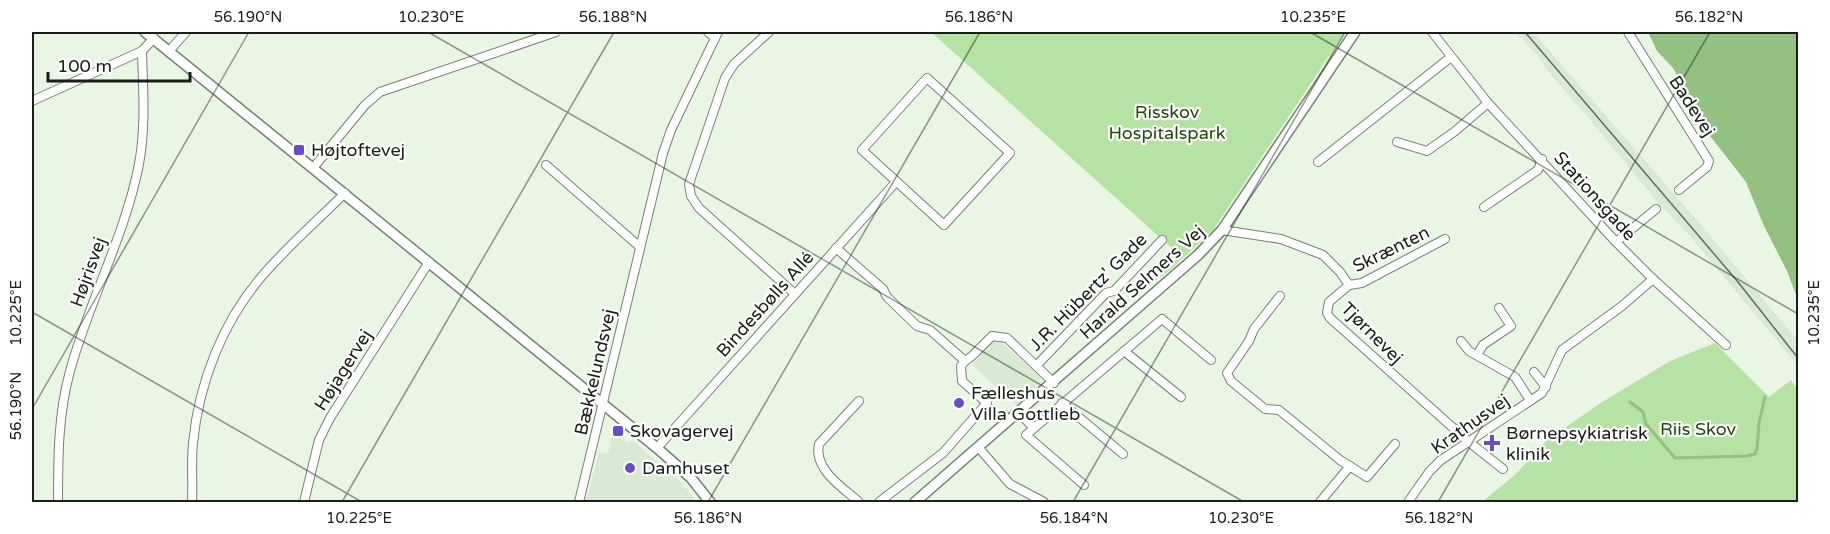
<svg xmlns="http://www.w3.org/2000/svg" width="1830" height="534" viewBox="0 0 1830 534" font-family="'Varela Round',sans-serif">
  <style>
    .built { fill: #d8ead2 }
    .green { fill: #b4e3a3 }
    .water { fill: #93c182 }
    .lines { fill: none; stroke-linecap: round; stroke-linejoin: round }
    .stream { stroke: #93c182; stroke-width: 3 }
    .minor-casing { stroke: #768272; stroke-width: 10 }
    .tertiary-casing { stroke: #768272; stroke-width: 12 }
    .minor { stroke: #fff; stroke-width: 8 }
    .tertiary { stroke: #fff; stroke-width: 9 }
    .tram { stroke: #636b61; stroke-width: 1.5 }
    .ticks { fill: none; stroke: #191e18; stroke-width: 1.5; stroke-opacity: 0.45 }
    .poi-dot { fill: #674ec8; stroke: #fff; stroke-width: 2 }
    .labels { text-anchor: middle; stroke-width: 4.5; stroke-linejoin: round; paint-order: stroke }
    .street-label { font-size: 18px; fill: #191e18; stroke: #fff }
    .park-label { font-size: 18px; fill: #204b0a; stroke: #fff }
    .poi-label { font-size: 18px; fill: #191e18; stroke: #fff; text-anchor: start }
    .neatline { fill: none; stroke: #191e18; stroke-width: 2 }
    .ticks-label { font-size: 15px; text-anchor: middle; fill: #191e18 }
  </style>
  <rect width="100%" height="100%" fill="#e9f6e4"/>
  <g class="built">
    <path d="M 1515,32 L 1533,32 L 1702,226 L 1798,341 L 1798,366 L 1689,235 L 1658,203 L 1581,109 L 1580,109 L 1543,65 L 1544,64 L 1521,37 L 1520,37 Z"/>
    <path d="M 992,342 L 1002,343 L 1041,377 L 1040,383 L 1016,405 L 972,365 Z"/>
    <path d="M 613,431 L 627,442 L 633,441 L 681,482 L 697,502 L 586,502 L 599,452 L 608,454 Z"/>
  </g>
  <g class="green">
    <path d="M 931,32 L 1345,32 L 1213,230 L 1170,270 L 1127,301 L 1175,251 Z"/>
    <path d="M 1715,343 L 1769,397 L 1791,380 L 1798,390 L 1798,502 L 1482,502 L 1516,474 L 1546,441 L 1599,404 L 1670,361 Z"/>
  </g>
  <path class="water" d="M 1648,32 L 1798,32 L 1798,300 L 1787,271 L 1764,226 L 1746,182 L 1707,132 L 1673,68 L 1657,51 Z"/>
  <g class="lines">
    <path class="stream" d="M 1630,402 L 1643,412 L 1646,424 L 1675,458 L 1747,456 L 1755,454 L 1757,449 L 1759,423 L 1765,397"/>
    <defs>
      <g id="minor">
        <path d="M 708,32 L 715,38"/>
        <path d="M 769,32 L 734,64 L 725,78 L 689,184 L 691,196 L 699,208 L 795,294"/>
        <path d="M 1432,32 L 1488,103 L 1616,242 L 1653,279 L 1726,345"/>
        <path d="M 1628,32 L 1709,161 L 1707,167 L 1679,190"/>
        <path d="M 169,51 L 186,32"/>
        <path d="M 927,78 L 1010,153 L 944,225 L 862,150 Z"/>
        <path d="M 32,101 L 142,51 L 154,38"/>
        <path d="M 1397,142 L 1427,151 L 1454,132 L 1488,103"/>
        <path d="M 1318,162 L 1451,57"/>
        <path d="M 546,165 L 640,247"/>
        <path d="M 313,168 L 365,105 L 380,92 L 556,32"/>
        <path d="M 1484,207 L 1538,170 L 1542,159"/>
        <path d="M 1222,230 L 1281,239 L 1323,255 L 1340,272 L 1349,285 L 1329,302 L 1327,313 L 1330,318 L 1469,442 L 1503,469"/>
        <path d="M 1616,242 L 1656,209"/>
        <path d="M 836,248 L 883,289 L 887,297 L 917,326 L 930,330 L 965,361 L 972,356 L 992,336 L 1007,338 L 1054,383"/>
        <path d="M 1349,285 L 1362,283 L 1445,239"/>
        <path d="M 1280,296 L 1254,329 L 1249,341 L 1227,373 L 1231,381 L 1265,409 L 1279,410 L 1340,460 L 1367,477 L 1395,444"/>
        <path d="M 1461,341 L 1469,351 L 1515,377 L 1530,400"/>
        <path d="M 1124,351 L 1181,397"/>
        <path d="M 1477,355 L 1483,345 L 1511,326 L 1499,308"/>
        <path d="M 1036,366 L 1106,293 L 1114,291 L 1162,240"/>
        <path d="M 1534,372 L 1546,387"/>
        <path d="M 859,401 L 819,444 C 813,469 843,488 859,502"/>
        <path d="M 1062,403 L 1123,454"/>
        <path d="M 1019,413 L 1034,428"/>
        <path d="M 657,448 L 896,182"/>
        <path d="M 979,448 L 1010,484 L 1044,502"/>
        <path d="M 1084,485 L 1026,435 L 1162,319 L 1211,360"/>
        <path d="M 58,502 C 58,459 58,414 70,371 C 89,301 125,236 139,164 C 146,126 143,89 142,51"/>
        <path d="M 192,502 C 193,483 191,462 193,443 C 199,382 223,321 263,275 C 288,246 318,220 345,193"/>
        <path d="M 304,502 L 319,440 L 330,418 L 429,262"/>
        <path d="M 579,502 L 663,153 L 671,130 L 718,32"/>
        <path d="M 879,502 L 943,453 L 987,403 L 962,381 L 961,366 L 965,361"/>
        <path d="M 1320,502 L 1350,466"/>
        <path d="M 1408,502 L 1429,472 L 1441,460 L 1542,393 L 1562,350 L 1622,306 L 1653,279"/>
      </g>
      <g id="tertiary">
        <path d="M 145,32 L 657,448 L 691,478 L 710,502"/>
        <path d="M 915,502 L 1198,255 L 1222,230 L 1355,32"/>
      </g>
    </defs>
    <use href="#minor" class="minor-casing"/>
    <use href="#tertiary" class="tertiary-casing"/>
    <use href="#minor" class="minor"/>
    <use href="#tertiary" class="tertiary"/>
    <path class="tram" d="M 1525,32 L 1738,282 L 1798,358"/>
  </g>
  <path class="ticks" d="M 428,32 L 1244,502M 1310,32 L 1798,314M 32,312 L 362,502M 32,409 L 249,32M 342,502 L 614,32M 708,502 L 980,32M 1073,502 L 1345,32M 1438,502 L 1710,32"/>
  <g class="poi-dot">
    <rect x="293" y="144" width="12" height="12" rx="3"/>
    <circle cx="959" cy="403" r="6"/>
    <rect x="612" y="425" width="12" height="12" rx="3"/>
    <path d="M1489 434h6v6h6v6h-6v6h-6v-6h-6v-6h6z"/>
    <circle cx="630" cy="468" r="6"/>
  </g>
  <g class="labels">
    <g class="street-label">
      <text transform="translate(1692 106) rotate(57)" y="6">Badevej</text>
      <text transform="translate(1595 196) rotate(48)" y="6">Stationsgade</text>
      <text transform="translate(1391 249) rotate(-26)" y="6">Skrænten</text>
      <text transform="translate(88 272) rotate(-70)" y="6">Højrisvej</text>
      <text transform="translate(1142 282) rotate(-42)" y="6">Harald Selmers Vej</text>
      <text transform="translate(1088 292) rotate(-45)" y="6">J.R. Hübertz' Gade</text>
      <text transform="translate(765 304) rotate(-48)" y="6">Bindesbølls Allé</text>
      <text transform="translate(1372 333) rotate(45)" y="6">Tjørnevej</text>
      <text transform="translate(343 370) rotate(-58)" y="6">Højagervej</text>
      <text transform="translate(595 372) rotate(-77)" y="6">Bækkelundsvej</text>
      <text transform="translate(1470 424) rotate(-35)" y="6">Krathusvej</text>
    </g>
    <g class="park-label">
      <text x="1167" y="118">Risskov<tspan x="1167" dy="21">Hospitalspark</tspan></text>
      <text x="1698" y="435">Riis Skov</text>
    </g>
    <g class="poi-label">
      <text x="311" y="156">Højtoftevej</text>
      <text x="971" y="399">Fælleshus<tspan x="971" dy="21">Villa Gottlieb</tspan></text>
      <text x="630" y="437">Skovagervej</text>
      <text x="1506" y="439">Børnepsykiatrisk<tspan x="1506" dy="21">klinik</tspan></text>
      <text x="642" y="474">Damhuset</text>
    </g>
  </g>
  <rect width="1830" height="534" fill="none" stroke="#ffffff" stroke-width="66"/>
  <path d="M48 72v9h142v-9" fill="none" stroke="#191e18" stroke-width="3"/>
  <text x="57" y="72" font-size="18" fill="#191e18" stroke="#ffffff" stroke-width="4.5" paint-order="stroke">100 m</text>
  <rect x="33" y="33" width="1764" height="468" class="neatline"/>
  <g class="ticks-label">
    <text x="248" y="22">56.190°N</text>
    <text x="431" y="22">10.230°E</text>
    <text x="613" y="22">56.188°N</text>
    <text x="979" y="22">56.186°N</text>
    <text x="1313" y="22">10.235°E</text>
    <text x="1709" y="22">56.182°N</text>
    <text transform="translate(16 313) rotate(-90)" y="5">10.225°E</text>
    <text transform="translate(1814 313) rotate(-90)" y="5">10.235°E</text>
    <text transform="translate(16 406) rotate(-90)" y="5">56.190°N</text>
    <text x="359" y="523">10.225°E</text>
    <text x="708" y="523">56.186°N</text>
    <text x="1074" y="523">56.184°N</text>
    <text x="1241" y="523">10.230°E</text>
    <text x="1439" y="523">56.182°N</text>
  </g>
</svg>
